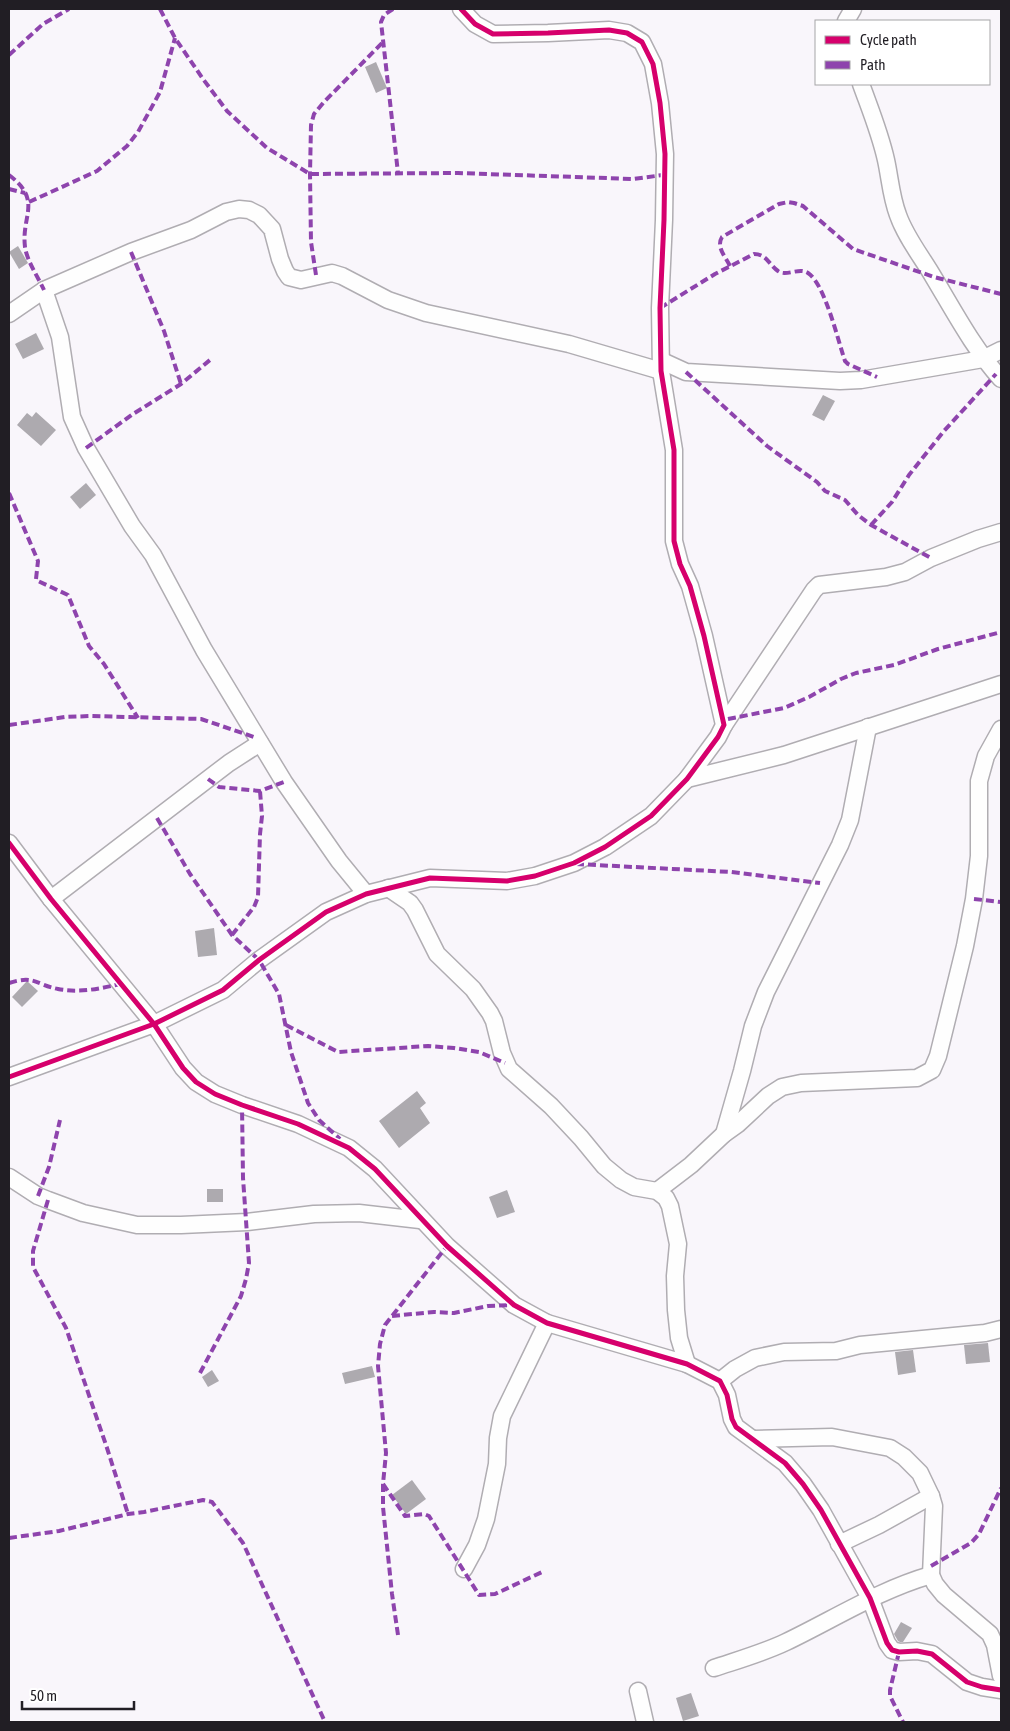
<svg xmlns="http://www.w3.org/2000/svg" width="1010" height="1731" viewBox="0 0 1010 1731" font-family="'Asap Condensed',sans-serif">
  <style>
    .building { fill: #adaaaf }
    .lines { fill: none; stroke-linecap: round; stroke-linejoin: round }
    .street-casing { stroke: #b0adb2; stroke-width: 19 }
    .street { stroke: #fefefe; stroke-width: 16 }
    .quiet { stroke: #8e44ad; stroke-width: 4; stroke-dasharray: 8 4; stroke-linecap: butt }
    .cycleway-casing { stroke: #fff; stroke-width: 8 }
    .cycleway { stroke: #d6006c; stroke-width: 5 }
  </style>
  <rect width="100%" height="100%" fill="#f9f6fb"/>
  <g class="building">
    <path d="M 376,62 L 387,88 L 376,93 L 365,67 Z"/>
    <path d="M 18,246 L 28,263 L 19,269 L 9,252 Z"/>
    <path d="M 36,333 L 44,349 L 23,359 L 15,344 Z"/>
    <path d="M 823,395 L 835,401 L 824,421 L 812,415 Z"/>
    <path d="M 36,412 L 56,430 L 41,446 L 17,425 L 27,413 L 32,417 Z"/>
    <path d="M 86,483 L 96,495 L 80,509 L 70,497 Z"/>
    <path d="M 214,928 L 217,955 L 198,957 L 195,931 Z"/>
    <path d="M 27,981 L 38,991 L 22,1007 L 12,997 Z"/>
    <path d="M 417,1091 L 426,1103 L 420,1108 L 430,1123 L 399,1148 L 379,1121 Z"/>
    <rect x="207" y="1189" width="16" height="13"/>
    <path d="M 507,1190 L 515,1212 L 497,1218 L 489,1197 Z"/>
    <path d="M 988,1343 L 990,1362 L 966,1364 L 964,1345 Z"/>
    <path d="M 913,1350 L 916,1372 L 898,1375 L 895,1352 Z"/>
    <path d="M 372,1366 L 375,1377 L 345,1384 L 342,1373 Z"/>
    <path d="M 212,1370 L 219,1381 L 208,1387 L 202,1377 Z"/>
    <path d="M 412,1480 L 426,1499 L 406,1514 L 392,1495 Z"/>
    <path d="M 901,1622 L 912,1628 L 903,1642 L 900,1642 L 898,1641 L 894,1634 Z"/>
    <path d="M 691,1693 L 699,1716 L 683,1721 L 676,1698 Z"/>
  </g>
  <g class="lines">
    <defs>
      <g id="street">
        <path d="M 846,21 L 853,9"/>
        <path d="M 861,84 C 870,109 880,133 886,160 C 890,178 891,197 898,215 C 906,238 922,257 934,278 C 955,313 974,349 1001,379"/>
        <path d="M 44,290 L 60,337 L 72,417 L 86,448 L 132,526 L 153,555 L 204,650 L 284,782 L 339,861 L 366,894"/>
        <path d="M 9,314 L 44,290 L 131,252 L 191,230 L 226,212 L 239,209 L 249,210 L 259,215 L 272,229 L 280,259 L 285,271 L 289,277 L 301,280 L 332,273 L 342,276 L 388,300 L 426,313 L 569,344 L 661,371"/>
        <path d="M 662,361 L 686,372 L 840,381 L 861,380 L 983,359 L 1001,350"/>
        <path d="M 724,725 L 814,590 L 819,585 L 886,577 L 905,572 L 931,558 L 978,539 L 1001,532"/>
        <path d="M 687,779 L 784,755 L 1001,684"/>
        <path d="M 9,843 L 51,899 L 154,1024 L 183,1068 L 196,1082 L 215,1094 L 242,1105 L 298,1124 L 349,1148 L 375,1169 L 447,1246 L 514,1305 L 547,1323 L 687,1364 L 720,1381 L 727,1395 L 732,1419 L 736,1427 L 785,1463 L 803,1484 L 821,1510 L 870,1598 L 887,1643 L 892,1650 L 899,1652 L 917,1651 L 932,1654 L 967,1682 L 982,1687 L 1001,1690"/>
        <path d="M 388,888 L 410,903 L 415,910 L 437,954 L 473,989 L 490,1013 L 494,1021 L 502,1053 L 509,1069 L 551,1106 L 581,1138 L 604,1166 L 621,1180 L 634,1187 L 657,1191 L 666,1198 L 670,1206 L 678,1244 L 675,1276 L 676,1310 L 679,1338 L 687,1364"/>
        <path d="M 51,899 L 229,763 L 260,743"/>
        <path d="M 9,1077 L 154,1024 L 223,990 L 259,960 L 326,912 L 366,894 L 430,878 L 507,881 L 535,876 L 574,863 L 605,847 L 651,816 L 687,779 L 718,737 L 724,725 L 704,636 L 690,586 L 680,564 L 674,541 L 674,450 L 661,371 L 660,308 L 664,220 L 665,154 L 660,103 L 653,64 L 642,42 L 627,33 L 609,30 L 548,33 L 493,34 L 475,24 L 461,9"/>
        <path d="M 724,1134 L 742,1071 L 753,1026 L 766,992 L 840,845 L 850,820 L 868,727"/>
        <path d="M 9,1177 L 38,1196 L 48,1200 L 83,1213 L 137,1225 L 181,1225 L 247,1222 L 314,1214 L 359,1213 L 420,1220"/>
        <path d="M 657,1191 L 691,1165 L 724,1134 L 738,1124 L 768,1096 L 782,1087 L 801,1083 L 917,1078 L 932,1070 L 938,1056 L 965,946 L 974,899 L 979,856 L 979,781 L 986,756 L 1001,729"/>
        <path d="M 720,1381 L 735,1369 L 755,1358 L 784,1352 L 836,1351 L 860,1345 L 985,1333 L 1001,1329"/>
        <path d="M 754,1439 L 832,1437 L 890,1448 L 904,1457 L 920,1473 L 931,1496 L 934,1506 L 931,1575 L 935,1584 L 944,1595 L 990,1634 L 995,1645 L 1001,1676"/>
        <path d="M 839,1544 L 879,1525 L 931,1496"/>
        <path d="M 464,1569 L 477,1545 L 486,1519 L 497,1464 L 498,1438 L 502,1416 L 547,1323"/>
        <path d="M 714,1668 C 738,1660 763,1653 786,1642 C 834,1619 879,1590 931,1575"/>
        <path d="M 638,1691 L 645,1722"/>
      </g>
    </defs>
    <use href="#street" class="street-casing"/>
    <use href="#street" class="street"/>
    <g class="quiet">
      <path d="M 160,9 L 175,38 L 203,79 L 227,111 L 267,148 L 310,174 L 458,173 L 633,179 L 663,175"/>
      <path d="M 393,9 L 384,15 L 381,22 L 398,173"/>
      <path d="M 9,55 L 43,24 L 69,9"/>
      <path d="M 9,175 C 43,201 21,215 25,247 C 27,261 38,277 44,290"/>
      <path d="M 9,189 L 25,193"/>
      <path d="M 29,202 L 97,171 L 127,146 L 138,132 L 160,92 L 175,38"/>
      <path d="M 131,252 L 164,331 L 181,384"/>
      <path d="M 730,266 C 725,256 716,247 722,237 L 779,204 L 788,202 L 794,203 L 803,206 L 853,249 L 934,277 L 1001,294"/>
      <path d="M 316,275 L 311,242 L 310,174 L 311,125 L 314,114 L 324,102 L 383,42"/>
      <path d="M 660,308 L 715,274 L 754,254 C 767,254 769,265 778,271 C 786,277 799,267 808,273 C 825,284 838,341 845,361 L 848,364 L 877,377"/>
      <path d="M 686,372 L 767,446 L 817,482 L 825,491 L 845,500 L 858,515 L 871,525 L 931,558"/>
      <path d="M 86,448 L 133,414 L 181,384 L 210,360"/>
      <path d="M 9,493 L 38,561 L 36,579 L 38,581 L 68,595 L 89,646 L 104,664 L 138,718"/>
      <path d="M 871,525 L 892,502 L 909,475 L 944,431 L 996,374"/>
      <path d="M 728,719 L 784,708 L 809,697 L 841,679 L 856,673 L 894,665 L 938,649 L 1001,632"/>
      <path d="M 9,725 L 65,717 L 91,716 L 201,719 L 257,738"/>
      <path d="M 208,779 L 219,787 L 260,791 L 284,782"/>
      <path d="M 157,818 L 190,874 L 232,935 L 259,960 L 279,994 L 291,1052 L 308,1103 L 319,1120 L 340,1139"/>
      <path d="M 576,864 L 731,872 L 820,883"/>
      <path d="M 974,899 L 1001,902"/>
      <path d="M 232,935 L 254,907 L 258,897 L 260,834 L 262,816 L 260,791"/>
      <path d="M 9,983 C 35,975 34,984 58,989 C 79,993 99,989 120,984"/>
      <path d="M 286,1025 L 338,1052 L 428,1046 L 454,1048 L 479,1052 L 505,1063"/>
      <path d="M 38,1196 L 49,1167 L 60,1120"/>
      <path d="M 48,1200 L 33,1251 L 33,1267 L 66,1328 L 107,1448 L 128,1514"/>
      <path d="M 392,1316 L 434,1312 L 454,1313 L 488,1306 L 514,1305"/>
      <path d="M 200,1373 L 241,1296 L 246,1279 L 249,1263 L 243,1178 L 242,1105"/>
      <path d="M 383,1484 L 405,1516 L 424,1514 L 429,1516 L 479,1595 L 495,1594 L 542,1572"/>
      <path d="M 9,1538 L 59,1531 L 128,1514 L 144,1512 L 203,1500 L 212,1502 L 243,1543 L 325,1722"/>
      <path d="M 931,1566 L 971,1543 L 979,1534 L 1001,1488"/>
      <path d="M 398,1635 L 392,1594 L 383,1507 L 383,1484 L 386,1453 L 378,1366 L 380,1344 L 385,1325 L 447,1246"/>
      <path d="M 899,1652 L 890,1690 L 890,1696 L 903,1722"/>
    </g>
    <defs>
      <g id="cycleway">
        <path d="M 9,843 L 51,899 L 154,1024 L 183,1068 L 196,1082 L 215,1094 L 242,1105 L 298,1124 L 349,1148 L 375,1169 L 447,1246 L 514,1305 L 547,1323 L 687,1364 L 720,1381 L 727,1395 L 732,1419 L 736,1427 L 785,1463 L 803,1484 L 821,1510 L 870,1598 L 887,1643 L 892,1650 L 899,1652 L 917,1651 L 932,1654 L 967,1682 L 982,1687 L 1001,1690"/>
        <path d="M 9,1077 L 154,1024 L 223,990 L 259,960 L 326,912 L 366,894 L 430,878 L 507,881 L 535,876 L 574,863 L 605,847 L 651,816 L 687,779 L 718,737 L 724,725 L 704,636 L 690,586 L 680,564 L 674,541 L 674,450 L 661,371 L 660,308 L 664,220 L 665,154 L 660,103 L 653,64 L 642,42 L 627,33 L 609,30 L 548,33 L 493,34 L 475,24 L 461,9"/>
      </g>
    </defs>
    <use href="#cycleway" class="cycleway-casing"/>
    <use href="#cycleway" class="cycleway"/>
  </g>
  <rect width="1010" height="1731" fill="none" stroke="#211e24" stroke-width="20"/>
  <rect x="815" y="20" width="175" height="65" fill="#ffffff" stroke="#a6a5a7"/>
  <rect x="825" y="36" width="25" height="8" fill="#d6006c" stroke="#a6a5a7"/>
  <text x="860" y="45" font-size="15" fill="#211e24">Cycle path</text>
  <rect x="825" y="61" width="25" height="8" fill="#8e44ad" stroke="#a6a5a7"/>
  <text x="860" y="70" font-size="15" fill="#211e24">Path</text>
  <path d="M22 1701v8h112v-8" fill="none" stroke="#211e24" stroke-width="2.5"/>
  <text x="30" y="1701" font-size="15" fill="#211e24" stroke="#ffffff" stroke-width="4" paint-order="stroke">50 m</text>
</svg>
